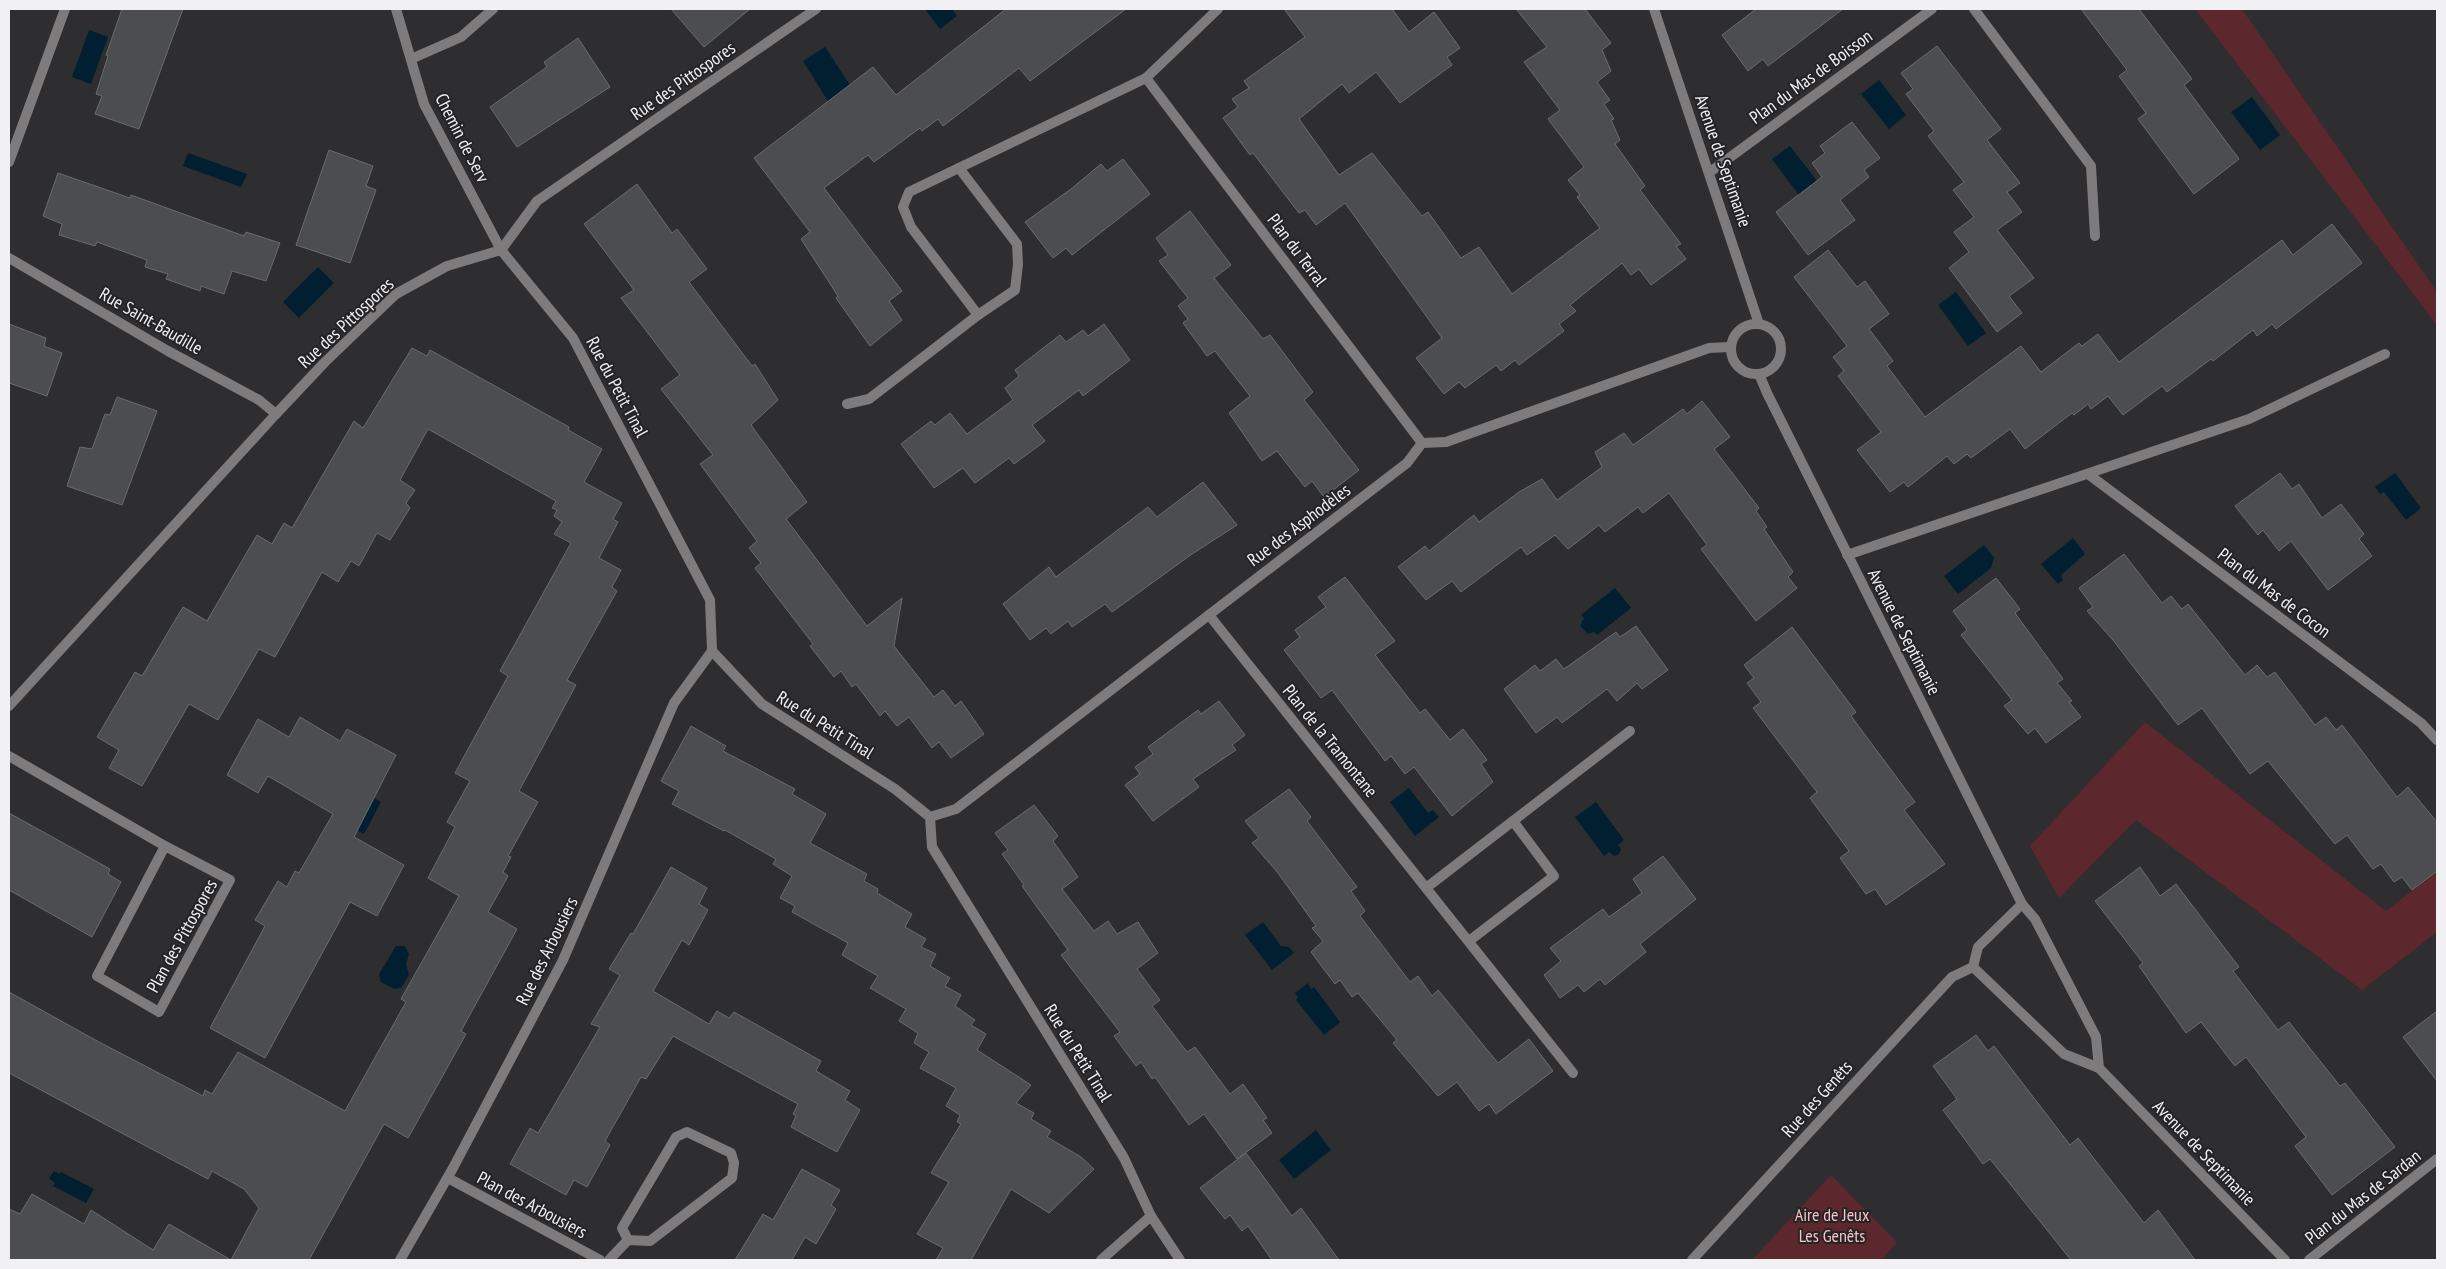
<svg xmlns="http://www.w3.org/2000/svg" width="2446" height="1269" viewBox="0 0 2446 1269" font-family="'PT Sans Narrow',sans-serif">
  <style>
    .green { fill: #5d272e }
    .water { fill: #001f31 }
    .building { fill: #4c4d50; stroke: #6b6c6e }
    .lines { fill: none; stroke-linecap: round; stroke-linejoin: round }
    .minor { stroke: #7d7b7c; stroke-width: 10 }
    .tertiary { stroke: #7d7b7c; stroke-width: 10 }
    .labels { text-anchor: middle; stroke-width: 4; stroke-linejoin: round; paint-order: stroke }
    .street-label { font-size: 18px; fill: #f1f0f2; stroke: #242325 }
    .park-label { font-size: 18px; fill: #f9c1c5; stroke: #242325 }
  </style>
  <rect width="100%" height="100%" fill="#2e2d2f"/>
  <g class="green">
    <path d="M 2195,9 L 2242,9 L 2437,292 L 2437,325 Z"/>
    <path d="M 2145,722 L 2386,911 L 2437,871 L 2437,932 L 2362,990 L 2136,820 L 2059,898 L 2030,846 Z"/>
    <path d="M 1831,1175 L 1897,1242 L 1882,1260 L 1752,1260 Z"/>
  </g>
  <g class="water">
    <path d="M 925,9 L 952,9 L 957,16 L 940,29 Z"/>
    <path d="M 89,30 L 108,37 L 91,84 L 72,77 Z"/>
    <path d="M 825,47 L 850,85 L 828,101 L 803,61 Z"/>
    <path d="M 1879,80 L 1906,115 L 1889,129 L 1861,94 Z"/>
    <path d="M 2252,97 L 2280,135 L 2260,150 L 2231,112 Z"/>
    <path d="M 1790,146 L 1817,181 L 1799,195 L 1772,159 Z"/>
    <path d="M 188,153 L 247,174 L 241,187 L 183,166 Z"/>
    <path d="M 318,267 L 334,283 L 299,318 L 283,302 Z"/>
    <path d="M 1956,292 L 1986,333 L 1968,346 L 1938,305 Z"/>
    <path d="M 2395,473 L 2421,508 L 2406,520 L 2384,492 L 2380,494 L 2375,487 Z"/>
    <path d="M 2073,538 L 2085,554 L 2061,575 L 2063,580 L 2058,584 L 2041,564 Z"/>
    <path d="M 1984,545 L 1994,558 L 1991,568 L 1958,594 L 1944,576 Z"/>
    <path d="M 1615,588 L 1631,608 L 1597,635 L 1594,632 L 1588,634 L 1580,626 L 1584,618 L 1581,615 Z"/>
    <path d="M 1409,788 L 1428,813 L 1433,810 L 1439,817 L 1415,836 L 1390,802 Z"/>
    <path d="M 362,791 L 381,802 L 364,834 L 345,823 Z"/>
    <path d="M 1596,802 L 1624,840 L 1618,845 L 1621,849 L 1619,854 L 1614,856 L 1609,852 L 1604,856 L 1575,817 Z"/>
    <path d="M 1263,922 L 1281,946 L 1289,947 L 1294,953 L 1272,970 L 1245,935 Z"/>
    <path d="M 396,946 L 405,946 L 409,954 L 406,964 L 409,975 L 401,988 L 394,989 L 381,982 L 379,974 Z"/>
    <path d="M 1308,983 L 1311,989 L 1314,987 L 1340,1022 L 1324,1035 L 1296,1000 L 1298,997 L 1295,993 Z"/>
    <path d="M 1316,1130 L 1331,1150 L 1294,1179 L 1279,1160 Z"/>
    <path d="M 54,1171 L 60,1174 L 61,1172 L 94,1189 L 86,1203 L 53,1186 L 55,1183 L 49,1178 Z"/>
  </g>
  <g class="building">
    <path d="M 122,9 L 183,9 L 139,129 L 95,114 L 102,96 L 96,94 L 108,56 L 106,55 Z"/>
    <path d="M 671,9 L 750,9 L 704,47 Z"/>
    <path d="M 1006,9 L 1126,9 L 1030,81 L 1019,68 L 943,126 L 938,119 L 922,131 L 920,128 L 874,162 L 868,155 L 824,188 L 902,291 L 889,301 L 902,320 L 870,346 L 836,298 L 838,296 L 801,239 L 810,232 L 754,158 L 873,67 L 896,95 Z"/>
    <path d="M 1284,9 L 1392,9 L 1409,32 L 1434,12 L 1460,48 L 1447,57 L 1452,65 L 1400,103 L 1376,72 L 1349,93 L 1342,84 L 1299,119 L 1339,175 L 1372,153 L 1422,216 L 1428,212 L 1461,258 L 1479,247 L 1512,294 L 1600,228 L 1577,197 L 1580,195 L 1568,180 L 1584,167 L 1548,119 L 1560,110 L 1524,62 L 1547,47 L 1516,9 L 1585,9 L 1611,43 L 1602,50 L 1611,71 L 1597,82 L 1610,100 L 1604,104 L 1614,119 L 1611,120 L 1620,140 L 1615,144 L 1645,186 L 1640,190 L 1681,244 L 1676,246 L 1686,259 L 1651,285 L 1639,269 L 1631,275 L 1622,263 L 1570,305 L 1576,311 L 1559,324 L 1564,331 L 1519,365 L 1515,360 L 1501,371 L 1496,365 L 1465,388 L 1459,382 L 1444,394 L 1416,358 L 1442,338 L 1345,203 L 1316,225 L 1305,210 L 1299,213 L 1253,153 L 1250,155 L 1223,118 L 1238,107 L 1232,99 L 1249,88 L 1244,81 L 1305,37 Z"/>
    <path d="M 1756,9 L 1843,9 L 1768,66 L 1763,59 L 1748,71 L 1722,35 Z"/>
    <path d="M 2081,9 L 2139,9 L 2192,79 L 2184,85 L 2239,159 L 2194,194 L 2138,119 L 2146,113 L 2119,76 L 2127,70 Z"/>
    <path d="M 578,38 L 610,87 L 517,147 L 490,107 L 547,67 L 544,62 Z"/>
    <path d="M 1937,46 L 2001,129 L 1987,140 L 2020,183 L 2007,192 L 2022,212 L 1997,230 L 2034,278 L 2009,296 L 2022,313 L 1997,332 L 1949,268 L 1969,252 L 1954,232 L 1974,217 L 1953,190 L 1964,182 L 1928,136 L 1934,131 L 1906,94 L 1913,89 L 1901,73 Z"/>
    <path d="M 1852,122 L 1880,158 L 1864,170 L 1869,177 L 1840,200 L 1855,220 L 1808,255 L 1776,212 L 1822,177 L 1812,163 L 1825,153 L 1820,146 Z"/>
    <path d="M 329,150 L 373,166 L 366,186 L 376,190 L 350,263 L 296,245 Z"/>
    <path d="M 1123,159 L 1150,194 L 1072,255 L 1066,248 L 1053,258 L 1025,222 L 1071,189 L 1101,164 L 1107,171 Z"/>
    <path d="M 58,173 L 130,198 L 131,195 L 244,236 L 246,232 L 280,243 L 266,281 L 232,271 L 224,294 L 201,286 L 200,291 L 166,279 L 168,274 L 145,267 L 147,260 L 97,242 L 95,246 L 59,235 L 62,224 L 43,216 Z"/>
    <path d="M 637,184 L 672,233 L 677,229 L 707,269 L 689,282 L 752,366 L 755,364 L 778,400 L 751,425 L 807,502 L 786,519 L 867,626 L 902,598 L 894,646 L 934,697 L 943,690 L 955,706 L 961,701 L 984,734 L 951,758 L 939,742 L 932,748 L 909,717 L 897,726 L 885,711 L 880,716 L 856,684 L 852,687 L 841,671 L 834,677 L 810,646 L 813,644 L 755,568 L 761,563 L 749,548 L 757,541 L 700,464 L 713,455 L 661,389 L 680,375 L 621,298 L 634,290 L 584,224 Z"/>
    <path d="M 1190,211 L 1231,265 L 1214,278 L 1263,339 L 1270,335 L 1313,392 L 1304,400 L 1359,470 L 1324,497 L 1312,481 L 1305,487 L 1277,451 L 1262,461 L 1229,413 L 1250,396 L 1215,351 L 1207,356 L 1183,323 L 1188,319 L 1178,306 L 1188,298 L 1159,261 L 1168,255 L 1156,238 Z"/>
    <path d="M 2332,224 L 2362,263 L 2276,329 L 2272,324 L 2257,336 L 2253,330 L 2213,361 L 2211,359 L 2167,392 L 2162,386 L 2123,415 L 2108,396 L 2091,409 L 2088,404 L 2074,415 L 2072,413 L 2025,449 L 2010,429 L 1971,458 L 1967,454 L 1954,464 L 1947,456 L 1908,487 L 1904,482 L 1890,492 L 1857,450 L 1881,432 L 1838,376 L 1844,371 L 1833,357 L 1847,346 L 1794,277 L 1828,250 L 1857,287 L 1865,281 L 1889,314 L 1869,329 L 1893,361 L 1887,366 L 1925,417 L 2021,346 L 2041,372 L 2079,343 L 2082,346 L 2098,334 L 2119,362 L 2282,240 L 2293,255 Z"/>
    <path d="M 9,324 L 46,338 L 44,346 L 62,353 L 47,396 L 9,383 Z"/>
    <path d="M 1104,324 L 1130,360 L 1083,396 L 1079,390 L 1032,425 L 1045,441 L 1014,464 L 1009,458 L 975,483 L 963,468 L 934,488 L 901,444 L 931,421 L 935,425 L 950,413 L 967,434 L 1013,400 L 1005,388 L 1019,376 L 1015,370 L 1060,335 L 1066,342 L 1083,330 L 1088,336 Z"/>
    <path d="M 412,348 L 427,356 L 430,350 L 569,427 L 568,430 L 602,449 L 584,482 L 622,503 L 613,519 L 618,522 L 599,558 L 621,570 L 612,587 L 617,591 L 567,680 L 576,685 L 519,791 L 538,802 L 508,856 L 511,857 L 503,872 L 508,876 L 488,912 L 517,929 L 461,1031 L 466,1034 L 408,1138 L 384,1124 L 309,1260 L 9,1260 L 9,1209 L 20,1214 L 32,1194 L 84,1224 L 91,1210 L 153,1250 L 169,1224 L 231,1260 L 259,1208 L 244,1189 L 212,1171 L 208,1179 L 9,1073 L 9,992 L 99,1042 L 203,1096 L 205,1090 L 212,1094 L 238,1052 L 345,1111 L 406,1002 L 401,999 L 459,896 L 428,878 L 455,827 L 447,822 L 470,781 L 455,773 L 508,676 L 500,671 L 571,543 L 554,534 L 562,522 L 554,516 L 557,510 L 552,508 L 556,501 L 428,429 L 400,480 L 415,490 L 406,503 L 410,508 L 390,540 L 377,533 L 359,566 L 351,561 L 338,582 L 322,572 L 275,657 L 259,649 L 218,720 L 189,704 L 142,786 L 109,768 L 119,750 L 97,737 L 135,672 L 142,676 L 183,607 L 207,621 L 257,535 L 272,544 L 284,523 L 292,528 L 354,421 L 363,428 Z"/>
    <path d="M 117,397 L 157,411 L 122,505 L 67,486 L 80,447 L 92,449 L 105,414 L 110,415 Z"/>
    <path d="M 1702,401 L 1730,437 L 1714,449 L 1759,508 L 1756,511 L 1767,527 L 1764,529 L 1793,572 L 1788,577 L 1797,588 L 1756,621 L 1701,549 L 1707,545 L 1669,493 L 1643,513 L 1638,507 L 1605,532 L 1599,525 L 1568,549 L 1555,535 L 1527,555 L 1521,547 L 1461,592 L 1452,581 L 1426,600 L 1398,567 L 1425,546 L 1429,551 L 1474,515 L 1479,522 L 1519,492 L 1542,479 L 1557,500 L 1602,467 L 1595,452 L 1624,433 L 1633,445 L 1683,409 L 1687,414 Z"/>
    <path d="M 2280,473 L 2292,489 L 2299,484 L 2322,518 L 2341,504 L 2364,534 L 2359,539 L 2372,556 L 2328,590 L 2291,541 L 2279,551 L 2263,530 L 2258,535 L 2235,506 Z"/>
    <path d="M 1203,482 L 1237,525 L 1192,554 L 1112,612 L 1105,604 L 1072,627 L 1068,621 L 1051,634 L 1046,628 L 1030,640 L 1003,604 L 1049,567 L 1056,577 L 1148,507 L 1157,517 Z"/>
    <path d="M 2124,554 L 2162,603 L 2171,596 L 2182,609 L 2188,604 L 2245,675 L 2257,665 L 2267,677 L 2275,672 L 2315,725 L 2326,717 L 2336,730 L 2342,725 L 2397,797 L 2408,787 L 2437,822 L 2437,871 L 2412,890 L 2402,877 L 2394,882 L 2381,864 L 2373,869 L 2347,835 L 2335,844 L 2268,761 L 2250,774 L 2202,708 L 2178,725 L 2113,640 L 2087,611 L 2093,607 L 2079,588 Z"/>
    <path d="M 1345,577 L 1395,641 L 1375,655 L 1420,713 L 1425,709 L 1450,740 L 1463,729 L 1487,760 L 1481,764 L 1493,782 L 1452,816 L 1414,767 L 1405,774 L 1391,756 L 1385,761 L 1332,690 L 1321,698 L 1284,650 L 1300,637 L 1295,630 L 1326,607 L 1318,597 Z"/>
    <path d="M 1996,578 L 2020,609 L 2015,613 L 2063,679 L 2057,683 L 2072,701 L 2069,702 L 2081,717 L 2046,743 L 2035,728 L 2028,734 L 2004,706 L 2012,700 L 1961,635 L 1967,630 L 1953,611 Z"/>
    <path d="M 1636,626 L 1668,670 L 1642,689 L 1637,683 L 1617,701 L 1607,689 L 1562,723 L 1557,717 L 1536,733 L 1504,689 L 1535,665 L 1540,671 L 1556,659 L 1564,669 L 1616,632 L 1620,637 Z"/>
    <path d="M 1792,627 L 1856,712 L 1851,716 L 1915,802 L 1904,810 L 1945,864 L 1886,905 L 1875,889 L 1866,894 L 1840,858 L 1849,851 L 1810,798 L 1817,792 L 1753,708 L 1761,702 L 1747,683 L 1754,678 L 1744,665 Z"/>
    <path d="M 1219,701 L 1245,735 L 1232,745 L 1236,750 L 1193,779 L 1199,787 L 1153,821 L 1125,785 L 1140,774 L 1135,767 L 1153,754 L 1148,747 L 1198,710 L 1201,714 Z"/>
    <path d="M 300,717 L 340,741 L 347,729 L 396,755 L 354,837 L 404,865 L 377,916 L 350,902 L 265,1058 L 210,1028 L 265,926 L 255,920 L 278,881 L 287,887 L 295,871 L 299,873 L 333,814 L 268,776 L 258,793 L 227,775 L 258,719 L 289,737 Z"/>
    <path d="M 691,726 L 726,746 L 723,751 L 795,789 L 792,794 L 826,814 L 810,843 L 867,874 L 864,881 L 878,889 L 877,893 L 912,914 L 905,927 L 926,939 L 921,947 L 936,954 L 930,966 L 950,978 L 945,986 L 961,995 L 955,1006 L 975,1020 L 971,1025 L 986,1034 L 977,1050 L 1031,1085 L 1016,1103 L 1034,1113 L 1031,1119 L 1051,1131 L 1047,1137 L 1081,1157 L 1094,1169 L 1049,1213 L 1011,1189 L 971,1260 L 936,1260 L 943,1248 L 917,1234 L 949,1182 L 931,1173 L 961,1124 L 957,1122 L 960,1115 L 946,1106 L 956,1088 L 920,1068 L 929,1052 L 914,1043 L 918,1033 L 899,1021 L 906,1009 L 870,988 L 878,976 L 842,955 L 848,943 L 792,912 L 795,906 L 780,898 L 792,876 L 773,864 L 776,859 L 725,830 L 724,831 L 672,804 L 679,791 L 661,781 Z"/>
    <path d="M 1289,789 L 1311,817 L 1307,821 L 1357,887 L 1351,891 L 1365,911 L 1360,916 L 1410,982 L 1418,976 L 1432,996 L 1438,990 L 1498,1063 L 1529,1039 L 1553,1071 L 1496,1114 L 1489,1104 L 1479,1111 L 1457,1082 L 1438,1096 L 1393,1043 L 1397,1040 L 1358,993 L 1352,997 L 1340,980 L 1335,984 L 1311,952 L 1323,941 L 1312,928 L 1316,926 L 1278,873 L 1252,843 L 1259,838 L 1245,821 Z"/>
    <path d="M 1034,805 L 1058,836 L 1053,841 L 1078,877 L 1062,889 L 1094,931 L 1108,921 L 1117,934 L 1138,922 L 1158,953 L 1137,969 L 1160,1000 L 1152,1006 L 1187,1052 L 1195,1047 L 1230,1094 L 1243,1084 L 1267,1118 L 1263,1120 L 1272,1133 L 1237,1159 L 1204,1114 L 1189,1125 L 1155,1077 L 1152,1079 L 1141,1062 L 1136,1066 L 1114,1036 L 1120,1032 L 1061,955 L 1068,950 L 1022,886 L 1024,885 L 1002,854 L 1008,850 L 995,833 Z"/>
    <path d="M 9,813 L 110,869 L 108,874 L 121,882 L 92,937 L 9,890 Z"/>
    <path d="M 1663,856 L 1696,899 L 1640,944 L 1646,952 L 1605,985 L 1600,979 L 1584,992 L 1578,985 L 1560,998 L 1544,975 L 1561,961 L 1550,948 L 1603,909 L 1609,917 L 1642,893 L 1633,879 Z"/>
    <path d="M 671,867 L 707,888 L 699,904 L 708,910 L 689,945 L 682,940 L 653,991 L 709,1024 L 717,1011 L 729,1018 L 734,1012 L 821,1061 L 816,1071 L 850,1091 L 845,1100 L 860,1110 L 837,1152 L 791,1127 L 796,1116 L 793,1114 L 798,1104 L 673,1036 L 646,1079 L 641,1077 L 605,1141 L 610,1145 L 587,1187 L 574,1180 L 566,1195 L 510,1164 L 530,1128 L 538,1133 L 600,1027 L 591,1024 L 620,975 L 609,969 L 631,933 L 633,934 Z"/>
    <path d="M 2140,867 L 2160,896 L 2176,884 L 2239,967 L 2233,971 L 2278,1030 L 2289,1022 L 2340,1086 L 2345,1083 L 2395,1147 L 2332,1195 L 2295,1146 L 2306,1137 L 2246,1057 L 2235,1066 L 2201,1022 L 2186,1033 L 2139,966 L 2143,963 L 2095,901 Z"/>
    <path d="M 2437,1011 L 2437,1081 L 2403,1037 Z"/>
    <path d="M 1976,1035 L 1988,1051 L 1994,1046 L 2070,1145 L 2078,1138 L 2144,1223 L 2158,1210 L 2195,1260 L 2071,1260 L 1990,1159 L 1983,1164 L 1943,1110 L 1957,1099 L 1933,1066 Z"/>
    <path d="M 1246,1153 L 1292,1216 L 1301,1208 L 1339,1260 L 1272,1260 L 1248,1226 L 1242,1231 L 1230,1215 L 1225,1219 L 1200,1188 Z"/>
    <path d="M 802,1169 L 840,1190 L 831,1205 L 836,1209 L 816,1244 L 805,1237 L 792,1260 L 735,1260 L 763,1214 L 773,1220 Z"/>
  </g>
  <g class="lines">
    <g class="minor">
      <path d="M 396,9 L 424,104 L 501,250 L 573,338 L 710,600 L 712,651 L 762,704 L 895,789 L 930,817 L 932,847 L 1124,1158 L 1151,1216"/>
      <path d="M 1654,9 L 1759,324"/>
      <path d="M 1974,9 L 2091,166 L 2095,236"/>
      <path d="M 411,59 L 461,37 L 493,9"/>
      <path d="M 1146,78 L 1422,443"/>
      <path d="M 9,162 L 65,9"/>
      <path d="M 1710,172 L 1932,9"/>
      <path d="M 978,315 L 911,227 L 903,207 L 909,192 L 1146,78 L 1218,9"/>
      <circle cx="1756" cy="349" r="25"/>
      <path d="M 1759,374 L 1767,393 L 2022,904 L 2035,919 L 2096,1037 L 2099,1068"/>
      <path d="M 847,404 L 869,399 L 978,315 L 1015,290 L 1018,264 L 1017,244 L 959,168"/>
      <path d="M 2088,474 L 2421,723 L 2437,740"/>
      <path d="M 1847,555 L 2249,419 L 2385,354"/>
      <path d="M 1209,615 L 1573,1073"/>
      <path d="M 9,706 L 276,414"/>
      <path d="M 9,756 L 165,846 L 230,880 L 159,1012 L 97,976 L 165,846"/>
      <path d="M 930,817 L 956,809 L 1407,463 L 1422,443 L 1446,442 L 1709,348 L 1730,347"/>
      <path d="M 1513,821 L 1630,731"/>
      <path d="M 1426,888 L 1513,821 L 1554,876 L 1469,941"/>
      <path d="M 1973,967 L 2064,1054 L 2099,1068 L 2285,1260"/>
      <path d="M 1973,967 L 1978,947 L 2022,904"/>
      <path d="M 448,1178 L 600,1260"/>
      <path d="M 400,1260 L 453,1168 L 563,960 L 674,703 L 712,651"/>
      <path d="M 609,1260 L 628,1240 L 650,1241 L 732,1178 L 734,1163 L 731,1153 L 687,1132 L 676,1137 L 622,1228 L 628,1240"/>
      <path d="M 1101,1260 L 1151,1216 L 1180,1260"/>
      <path d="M 1692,1260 L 1952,977 L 1973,967"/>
      <path d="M 2309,1260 L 2437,1159"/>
    </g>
    <path class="tertiary" d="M 9,258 L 168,351 L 259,400 L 276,414 L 325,362 L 396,294 L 447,266 L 501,250 L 537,201 L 816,9"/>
  </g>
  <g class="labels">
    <g class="street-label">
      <text transform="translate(1811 77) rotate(-36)" y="6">Plan du Mas de Boisson</text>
      <text transform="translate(683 81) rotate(-35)" y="6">Rue des Pittospores</text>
      <text transform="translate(462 138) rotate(63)" y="6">Chemin de Serv</text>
      <text transform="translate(1723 161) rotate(71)" y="6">Avenue de Septimanie</text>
      <text transform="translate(1297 250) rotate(53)" y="6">Plan du Terral</text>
      <text transform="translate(151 321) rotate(30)" y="6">Rue Saint-Baudille</text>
      <text transform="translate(346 323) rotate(-43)" y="6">Rue des Pittospores</text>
      <text transform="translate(617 387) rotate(62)" y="6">Rue du Petit Tinal</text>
      <text transform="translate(1299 525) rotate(-37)" y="6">Rue des Asphodèles</text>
      <text transform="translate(2274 593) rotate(37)" y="6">Plan du Mas de Cocon</text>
      <text transform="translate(1904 632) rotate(63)" y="6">Avenue de Septimanie</text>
      <text transform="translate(825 725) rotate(32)" y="6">Rue du Petit Tinal</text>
      <text transform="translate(1330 741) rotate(51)" y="6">Plan de la Tramontane</text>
      <text transform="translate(182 936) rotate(-61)" y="6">Plan des Pittospores</text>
      <text transform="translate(547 951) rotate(-64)" y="6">Rue des Arbousiers</text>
      <text transform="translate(1078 1053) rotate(58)" y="6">Rue du Petit Tinal</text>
      <text transform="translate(1817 1099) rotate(-48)" y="6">Rue des Genêts</text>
      <text transform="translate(2204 1153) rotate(46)" y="6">Avenue de Septimanie</text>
      <text transform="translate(2363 1197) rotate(-38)" y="6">Plan du Mas de Sardan</text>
      <text transform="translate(532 1205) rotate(28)" y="6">Plan des Arbousiers</text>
    </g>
    <g class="park-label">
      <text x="1832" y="1221">Aire de Jeux<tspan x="1832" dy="21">Les Genêts</tspan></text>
    </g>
  </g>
  <rect width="2446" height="1269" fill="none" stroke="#f1f0f2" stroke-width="20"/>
</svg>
